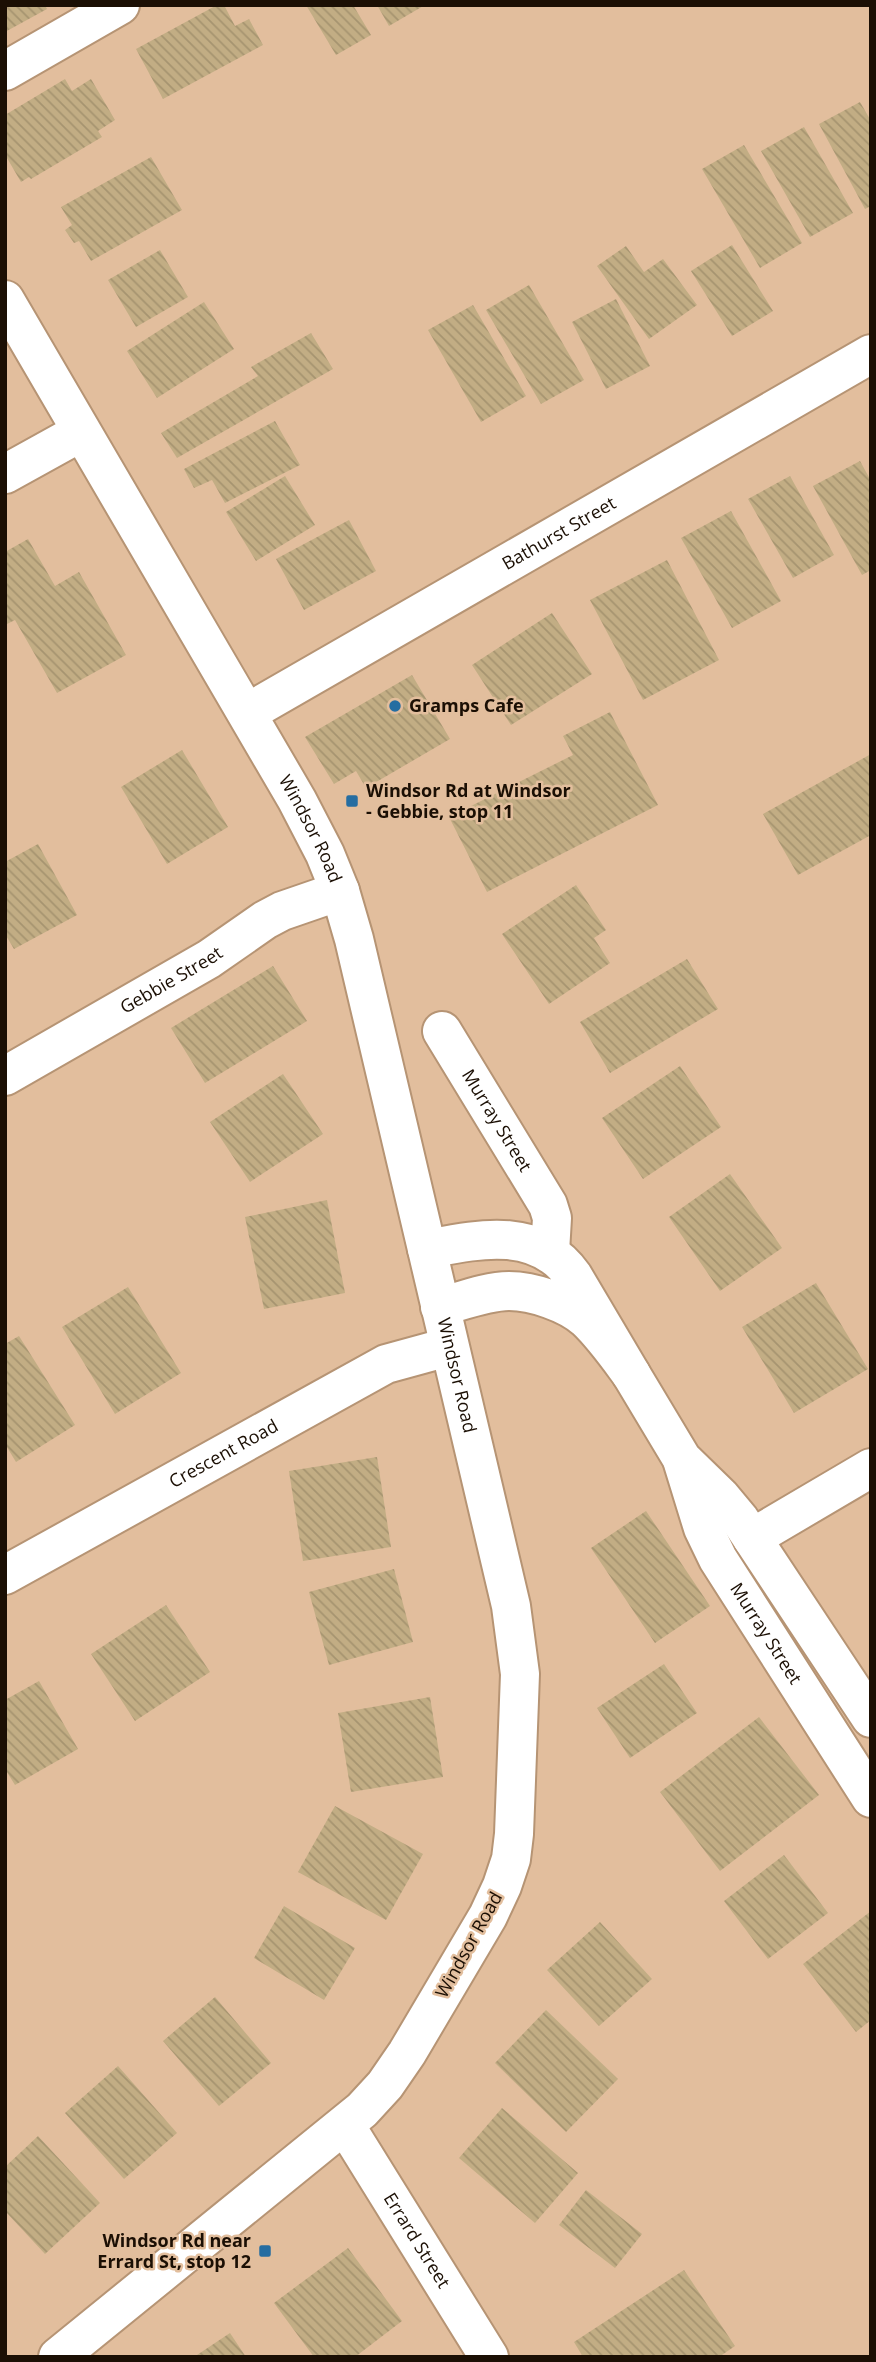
<svg xmlns="http://www.w3.org/2000/svg" width="876" height="2362" viewBox="0 0 876 2362" font-family="'Open Sans',sans-serif">
  <style>
    .building { fill: url(#building-back-hatch) }
    .lines { fill: none; stroke-linecap: round; stroke-linejoin: round }
    .street-casing { stroke: #b69474; stroke-width: 42 }
    .secondary-casing { stroke: #b69474; stroke-width: 42 }
    .street { stroke: #fff; stroke-width: 38 }
    .secondary { stroke: #fff; stroke-width: 38 }
    .poi-dot { fill: #256da1; stroke: #e2be9d; stroke-width: 2.5 }
    .labels { text-anchor: middle; stroke-width: 5; stroke-linejoin: round; paint-order: stroke }
    .street-label { font-size: 18px; fill: #1b0f04; stroke: #e2be9d }
    .poi-label { font-size: 18px; font-weight: bold; fill: #1b0f04; stroke: #e2be9d; text-anchor: start }
  </style>
  <defs>
    <pattern id="building-back-hatch" width="6" height="6" patternUnits="userSpaceOnUse" patternTransform="scale(1.75)"><rect width="6" height="6" fill="#c2ad84"/><path d="M-1 5l2 2M0 0l6 6M5-1l2 2" fill="none" stroke="#a69470"/></pattern>
  </defs>
  <rect width="100%" height="100%" fill="#e2be9d"/>
  <g class="building">
    <path d="M 5,5 L 45,5 L 47,9 L 5,32 Z"/>
    <path d="M 217,5 L 224,5 L 235,26 L 249,19 L 263,45 L 163,99 L 136,49 Z"/>
    <path d="M 306,5 L 353,5 L 371,35 L 336,55 Z"/>
    <path d="M 377,5 L 425,5 L 389,26 Z"/>
    <path d="M 65,79 L 72,91 L 91,79 L 115,120 L 98,131 L 102,137 L 31,179 L 29,177 L 21,182 L 7,158 L 5,159 L 5,115 Z"/>
    <path d="M 860,102 L 871,121 L 871,206 L 865,209 L 819,124 Z"/>
    <path d="M 804,127 L 853,213 L 810,237 L 761,151 Z"/>
    <path d="M 744,145 L 802,243 L 760,268 L 702,169 Z"/>
    <path d="M 151,157 L 182,210 L 91,261 L 79,241 L 74,243 L 65,230 L 72,225 L 61,207 Z"/>
    <path d="M 732,245 L 773,311 L 732,336 L 691,271 Z"/>
    <path d="M 626,246 L 644,272 L 663,259 L 697,305 L 649,339 L 597,266 Z"/>
    <path d="M 160,250 L 188,297 L 136,327 L 108,280 Z"/>
    <path d="M 529,285 L 584,380 L 541,404 L 486,310 Z"/>
    <path d="M 616,299 L 650,366 L 606,389 L 572,322 Z"/>
    <path d="M 204,302 L 234,349 L 157,398 L 127,351 Z"/>
    <path d="M 473,305 L 526,396 L 481,422 L 428,330 Z"/>
    <path d="M 311,333 L 333,369 L 177,458 L 161,433 L 258,376 L 251,367 Z"/>
    <path d="M 275,421 L 300,465 L 225,503 L 212,480 L 194,488 L 184,469 Z"/>
    <path d="M 860,461 L 871,481 L 871,570 L 862,575 L 813,486 Z"/>
    <path d="M 285,476 L 315,525 L 256,561 L 226,512 Z"/>
    <path d="M 790,476 L 834,555 L 793,578 L 748,499 Z"/>
    <path d="M 731,511 L 781,601 L 732,628 L 681,538 Z"/>
    <path d="M 349,520 L 376,571 L 304,610 L 276,559 Z"/>
    <path d="M 28,539 L 55,586 L 79,572 L 126,655 L 57,693 L 15,620 L 5,625 L 5,552 Z"/>
    <path d="M 667,560 L 719,660 L 643,700 L 590,600 Z"/>
    <path d="M 552,613 L 592,674 L 511,725 L 472,665 Z"/>
    <path d="M 412,675 L 450,739 L 366,788 L 356,771 L 334,784 L 305,737 Z"/>
    <path d="M 610,712 L 658,805 L 487,892 L 449,817 L 573,755 L 563,736 Z"/>
    <path d="M 182,750 L 228,827 L 167,864 L 121,787 Z"/>
    <path d="M 871,754 L 871,835 L 798,875 L 763,814 Z"/>
    <path d="M 38,844 L 77,915 L 14,949 L 5,934 L 5,862 Z"/>
    <path d="M 576,885 L 606,930 L 594,938 L 610,963 L 549,1004 L 502,934 Z"/>
    <path d="M 687,959 L 718,1009 L 610,1073 L 580,1022 Z"/>
    <path d="M 273,966 L 307,1021 L 205,1083 L 171,1028 Z"/>
    <path d="M 680,1066 L 721,1127 L 643,1179 L 602,1118 Z"/>
    <path d="M 283,1074 L 323,1134 L 250,1182 L 210,1122 Z"/>
    <path d="M 730,1174 L 782,1248 L 720,1291 L 669,1217 Z"/>
    <path d="M 327,1200 L 345,1293 L 264,1309 L 245,1217 Z"/>
    <path d="M 816,1283 L 868,1369 L 794,1413 L 742,1327 Z"/>
    <path d="M 128,1287 L 181,1373 L 115,1414 L 62,1327 Z"/>
    <path d="M 19,1336 L 75,1425 L 16,1462 L 5,1444 L 5,1344 Z"/>
    <path d="M 377,1457 L 391,1547 L 303,1561 L 289,1471 Z"/>
    <path d="M 646,1511 L 710,1606 L 655,1643 L 591,1548 Z"/>
    <path d="M 394,1569 L 413,1642 L 329,1665 L 309,1592 Z"/>
    <path d="M 166,1605 L 210,1672 L 135,1721 L 91,1654 Z"/>
    <path d="M 664,1664 L 697,1713 L 630,1758 L 597,1708 Z"/>
    <path d="M 39,1681 L 78,1749 L 15,1785 L 5,1769 L 5,1700 Z"/>
    <path d="M 430,1697 L 443,1777 L 351,1792 L 338,1713 Z"/>
    <path d="M 759,1717 L 819,1795 L 720,1871 L 660,1792 Z"/>
    <path d="M 335,1806 L 423,1854 L 386,1920 L 298,1872 Z"/>
    <path d="M 784,1855 L 828,1913 L 768,1959 L 724,1901 Z"/>
    <path d="M 284,1906 L 355,1948 L 324,2000 L 254,1958 Z"/>
    <path d="M 871,1911 L 871,2020 L 856,2032 L 803,1964 Z"/>
    <path d="M 600,1922 L 652,1979 L 599,2026 L 547,1970 Z"/>
    <path d="M 215,1997 L 271,2063 L 219,2106 L 163,2041 Z"/>
    <path d="M 546,2010 L 618,2079 L 566,2132 L 495,2063 Z"/>
    <path d="M 118,2066 L 177,2133 L 124,2179 L 65,2113 Z"/>
    <path d="M 502,2108 L 578,2173 L 535,2223 L 459,2158 Z"/>
    <path d="M 38,2136 L 100,2203 L 45,2254 L 5,2211 L 5,2167 Z"/>
    <path d="M 586,2190 L 642,2234 L 615,2268 L 559,2225 Z"/>
    <path d="M 348,2248 L 402,2321 L 355,2357 L 314,2357 L 274,2303 Z"/>
    <path d="M 684,2270 L 735,2346 L 719,2357 L 583,2357 L 574,2342 Z"/>
    <path d="M 230,2333 L 246,2357 L 194,2357 Z"/>
  </g>
  <g class="lines">
    <defs>
      <g id="street">
        <path d="M 5,71 L 120,5"/>
        <path d="M 5,474 L 81,432"/>
        <path id="s1" d="M 247,713 L 871,354"/>
        <path id="s2" d="M 442,1031 L 548,1205 L 552,1218 L 550,1252"/>
        <path id="s3" d="M 5,1076 L 209,959 L 265,920 L 282,911 L 340,891"/>
        <path d="M 752,1538 L 871,1468"/>
        <path id="s4" d="M 5,1575 L 386,1364 L 448,1347"/>
        <path id="s5" d="M 345,2125 L 489,2357"/>
      </g>
      <g id="secondary">
        <path id="s6" d="M 5,300 L 297,800 L 325,854 L 340,891 L 354,939 L 511,1606 L 520,1674 L 514,1834 L 511,1859 L 502,1886 L 488,1916 L 407,2053 L 385,2085 L 362,2110 L 58,2357"/>
        <path d="M 427,1249 C 479,1239 538,1226 573,1276 L 631,1374 C 617,1355 603,1335 586,1319 C 568,1303 533,1291 509,1291 C 487,1291 462,1301 440,1307"/>
        <path d="M 631,1374 L 682,1459 L 720,1496 L 740,1520 L 871,1718"/>
        <path id="s7" d="M 683,1463 L 703,1528 L 718,1559 L 871,1798"/>
      </g>
    </defs>
    <use href="#street" class="street-casing"/>
    <use href="#secondary" class="secondary-casing"/>
    <use href="#street" class="street"/>
    <use href="#secondary" class="secondary"/>
  </g>
  <g class="poi-dot">
    <circle cx="395" cy="706" r="7"/>
    <rect x="345" y="794" width="14" height="14" rx="3.5"/>
    <rect x="258" y="2244" width="14" height="14" rx="3.5"/>
  </g>
  <g class="labels">
    <g class="street-label">
      <text dy="6" stroke="none"><textPath href="#s1" startOffset="360">Bathurst Street</textPath></text>
      <text dy="6" stroke="none"><textPath href="#s6" startOffset="611">Windsor Road</textPath></text>
      <text dy="6" stroke="none"><textPath href="#s3" startOffset="192">Gebbie Street</textPath></text>
      <text dy="6" stroke="none"><textPath href="#s2" startOffset="105">Murray Street</textPath></text>
      <text dy="6" stroke="none"><textPath href="#s6" startOffset="1178">Windsor Road</textPath></text>
      <text dy="6" stroke="none"><textPath href="#s4" startOffset="250">Crescent Road</textPath></text>
      <text dy="6" stroke="none"><textPath href="#s7" startOffset="191">Murray Street</textPath></text>
      <text transform="translate(469 1945) rotate(-61)" y="6">Windsor Road</text>
      <text dy="6" stroke="none"><textPath href="#s5" startOffset="136">Errard Street</textPath></text>
    </g>
    <g class="poi-label">
      <text x="409" y="712">Gramps Cafe</text>
      <text x="366" y="797">Windsor Rd at Windsor<tspan x="366" dy="21">- Gebbie, stop 11</tspan></text>
      <text x="251" y="2247" text-anchor="end">Windsor Rd near<tspan x="251" dy="21">Errard St, stop 12</tspan></text>
    </g>
  </g>
  <rect width="876" height="2362" fill="none" stroke="#1b0f04" stroke-width="14"/>
</svg>
